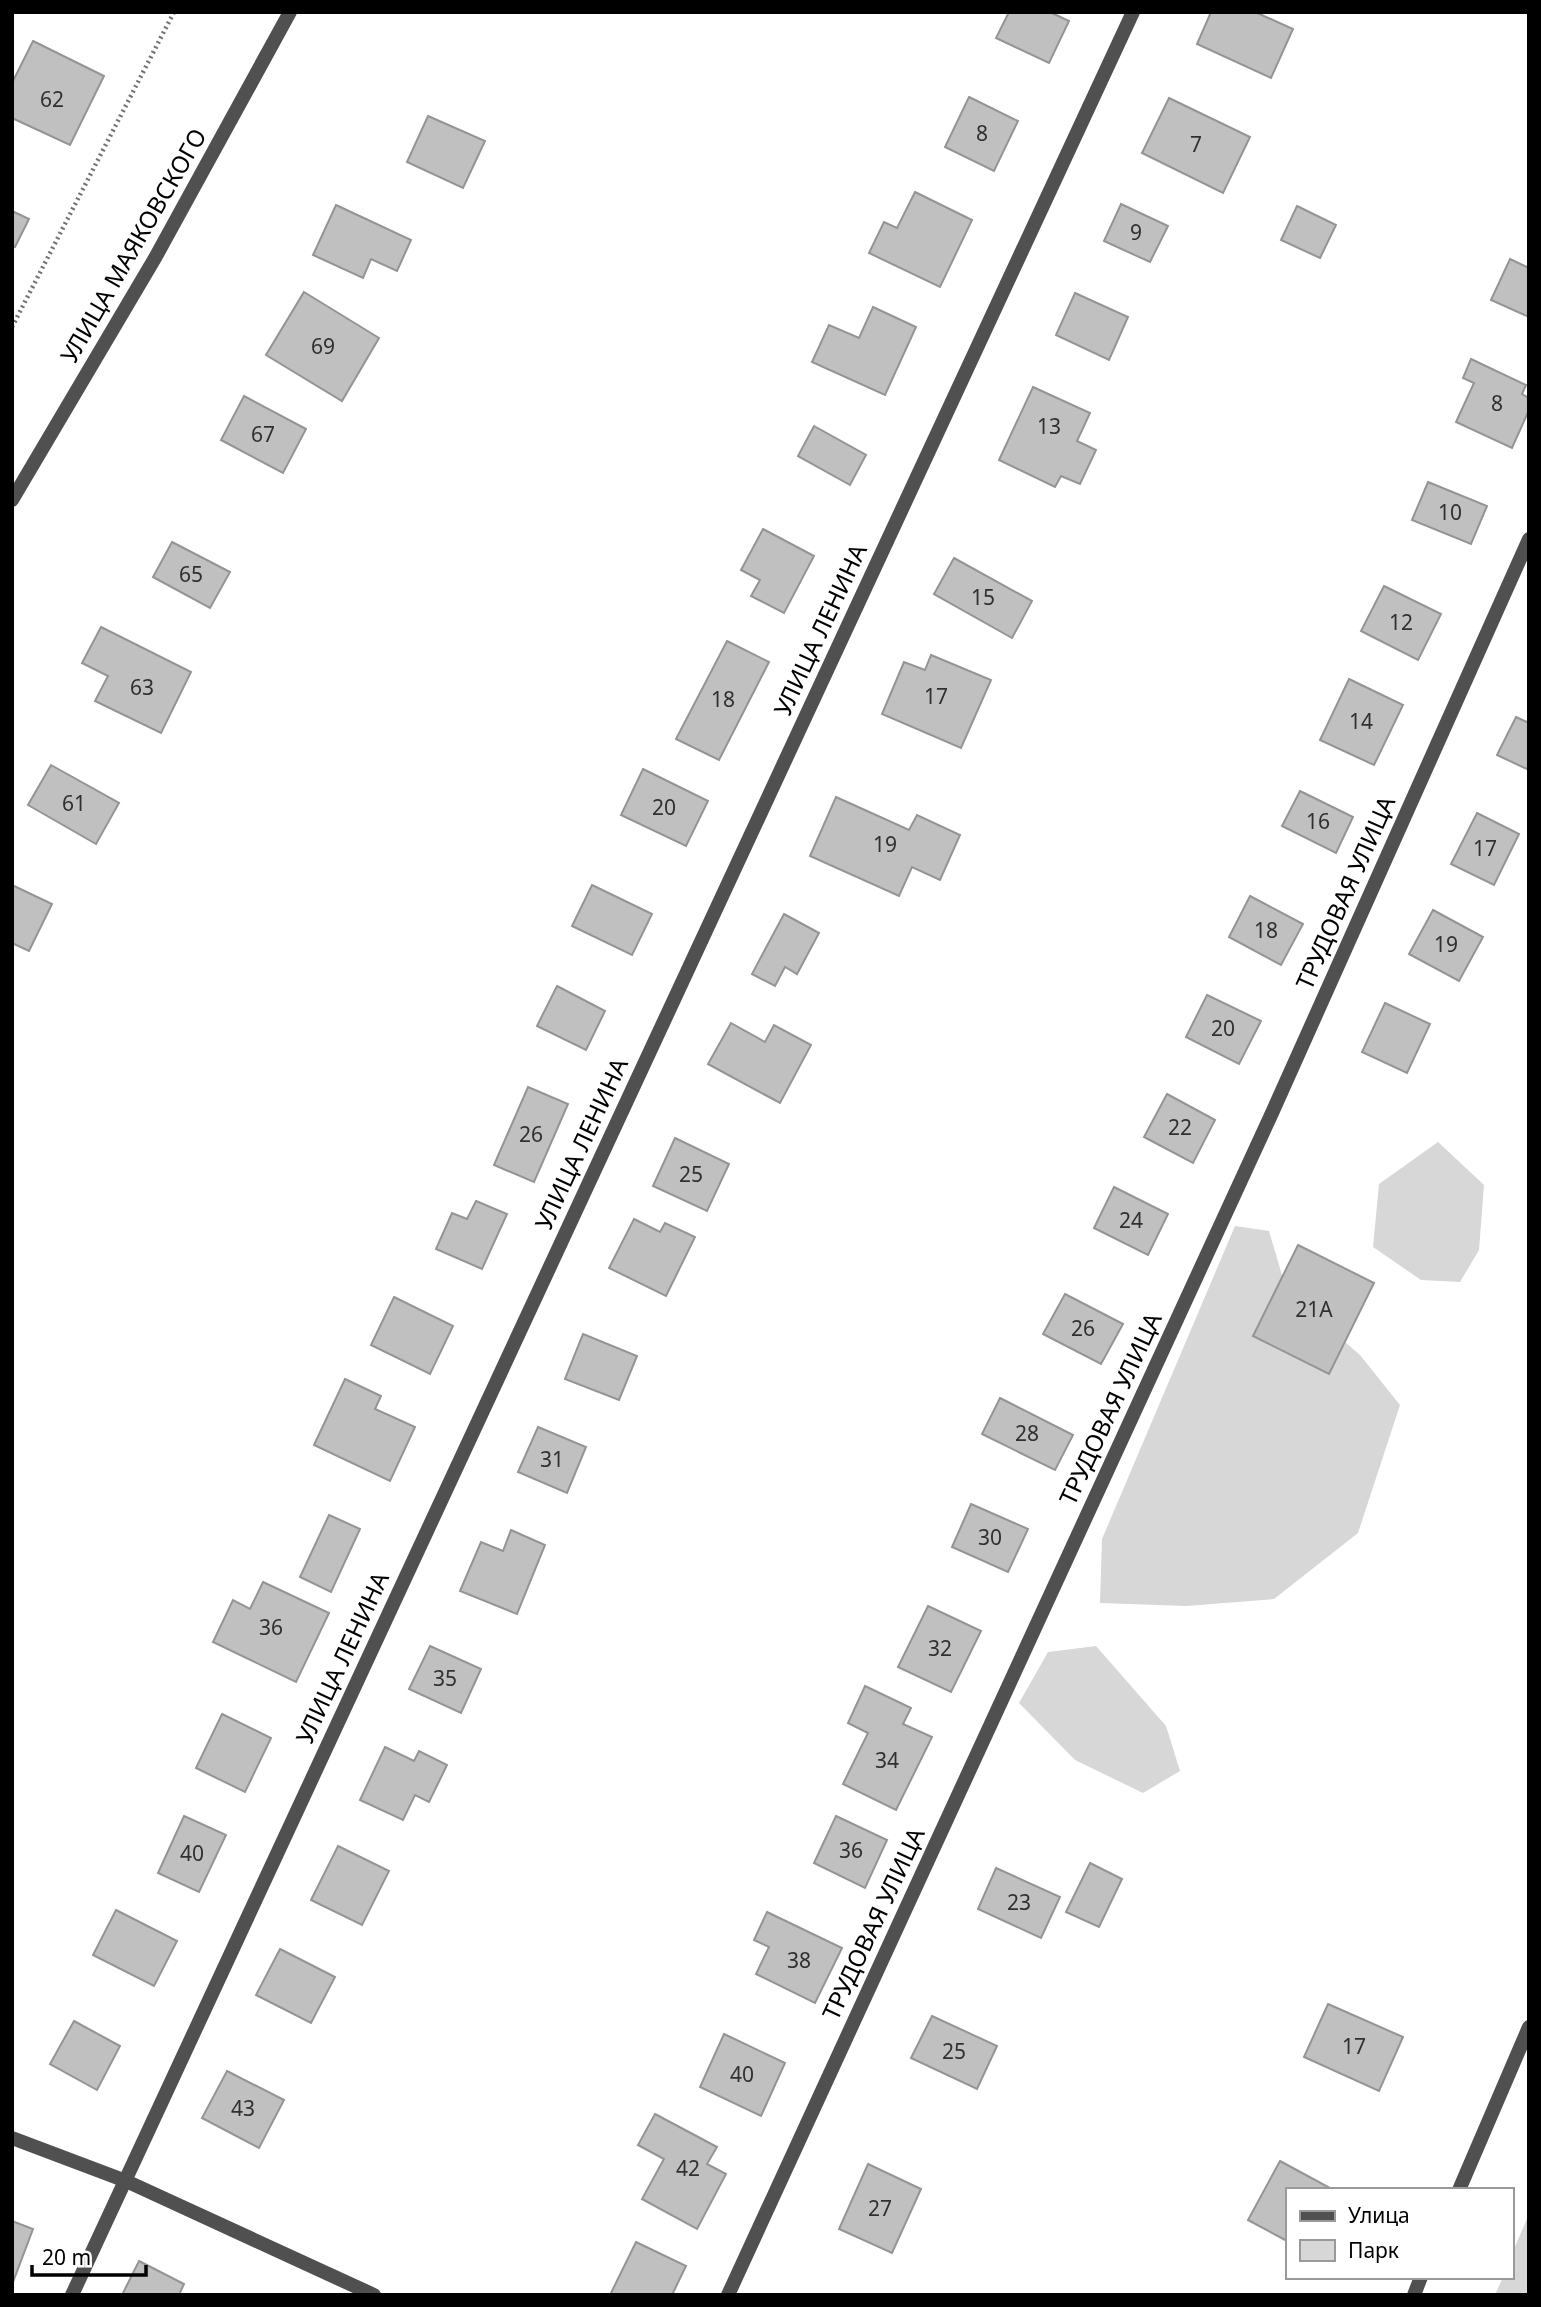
<svg xmlns="http://www.w3.org/2000/svg" width="1541" height="2307" viewBox="0 0 1541 2307" font-family="'Noto Sans',sans-serif">
  <style>
    .green { fill: #d7d7d7 }
    .building { fill: #c0c0c0; stroke: #949494; stroke-width: 2 }
    .lines { fill: none; stroke-linecap: round; stroke-linejoin: round }
    .path { stroke: #727272; stroke-width: 4.5; stroke-dasharray: 2 3.5; stroke-linecap: butt }
    .service { stroke: #505050; stroke-width: 14 }
    .minor { stroke: #505050; stroke-width: 14 }
    .tertiary { stroke: #505050; stroke-width: 14 }
    .labels { text-anchor: middle; stroke-width: 5; stroke-linejoin: round; paint-order: stroke }
    .number-label { font-size: 21px; fill: #303030 }
    .street-label { font-size: 24px; fill: #000; stroke: #fff }
  </style>
  <rect width="100%" height="100%" fill="#fff"/>
  <g class="green">
    <path d="M 1438,1142 L 1484,1185 L 1479,1250 L 1460,1282 L 1421,1280 L 1373,1247 L 1379,1184 Z"/>
    <path d="M 1235,1226 L 1269,1231 L 1287,1292 L 1360,1355 L 1400,1405 L 1358,1533 L 1274,1599 L 1187,1606 L 1100,1603 L 1102,1539 Z"/>
    <path d="M 1096,1646 L 1166,1726 L 1180,1771 L 1143,1793 L 1075,1760 L 1019,1703 L 1048,1652 Z"/>
    <path d="M 1529,2214 L 1529,2295 L 1495,2295 L 1503,2277 L 1511,2277 L 1511,2256 Z"/>
  </g>
  <g class="building">
    <path d="M 1009,12 L 1050,12 L 1069,21 L 1049,63 L 996,38 Z"/>
    <path d="M 1211,12 L 1255,12 L 1293,29 L 1271,78 L 1197,44 Z"/>
    <path d="M 33,41 L 104,76 L 70,145 L 12,118 L 12,83 Z"/>
    <path d="M 969,97 L 1018,121 L 994,171 L 945,147 Z"/>
    <path d="M 1169,98 L 1250,137 L 1223,193 L 1142,153 Z"/>
    <path d="M 428,116 L 485,141 L 463,188 L 407,162 Z"/>
    <path d="M 915,192 L 972,220 L 940,287 L 869,253 L 884,222 L 897,228 Z"/>
    <path d="M 1121,204 L 1168,226 L 1150,262 L 1104,241 Z"/>
    <path d="M 336,205 L 411,240 L 397,271 L 371,259 L 363,278 L 313,255 Z"/>
    <path d="M 1297,206 L 1336,225 L 1320,258 L 1281,240 Z"/>
    <path d="M 12,211 L 29,219 L 15,247 L 12,246 Z"/>
    <path d="M 1510,259 L 1529,268 L 1529,317 L 1491,300 Z"/>
    <path d="M 304,292 L 379,338 L 342,401 L 266,355 Z"/>
    <path d="M 1075,293 L 1128,317 L 1109,360 L 1056,335 Z"/>
    <path d="M 873,307 L 916,327 L 885,395 L 812,362 L 829,325 L 859,338 Z"/>
    <path d="M 1471,359 L 1526,385 L 1522,394 L 1529,398 L 1529,410 L 1512,448 L 1456,422 L 1474,383 L 1463,378 Z"/>
    <path d="M 1033,387 L 1090,413 L 1077,441 L 1096,450 L 1080,484 L 1061,476 L 1055,487 L 999,460 Z"/>
    <path d="M 244,396 L 306,429 L 283,473 L 221,440 Z"/>
    <path d="M 814,426 L 866,455 L 850,485 L 798,456 Z"/>
    <path d="M 1428,482 L 1487,506 L 1471,544 L 1412,520 Z"/>
    <path d="M 763,529 L 814,556 L 784,613 L 751,596 L 760,580 L 741,570 Z"/>
    <path d="M 172,542 L 230,572 L 210,608 L 153,577 Z"/>
    <path d="M 954,558 L 1032,601 L 1012,638 L 934,594 Z"/>
    <path d="M 1384,586 L 1441,614 L 1418,660 L 1361,631 Z"/>
    <path d="M 101,627 L 191,672 L 161,733 L 95,701 L 108,676 L 82,663 Z"/>
    <path d="M 727,641 L 769,662 L 719,760 L 676,739 Z"/>
    <path d="M 931,655 L 991,680 L 961,748 L 882,714 L 904,662 L 925,670 Z"/>
    <path d="M 1349,679 L 1403,705 L 1374,765 L 1320,740 Z"/>
    <path d="M 1516,717 L 1529,723 L 1529,770 L 1497,755 Z"/>
    <path d="M 51,765 L 119,803 L 96,844 L 28,805 Z"/>
    <path d="M 643,769 L 708,801 L 686,846 L 621,815 Z"/>
    <path d="M 1300,791 L 1353,817 L 1336,853 L 1282,826 Z"/>
    <path d="M 836,797 L 909,830 L 917,815 L 960,835 L 940,880 L 912,867 L 899,896 L 810,856 Z"/>
    <path d="M 1477,813 L 1519,834 L 1494,885 L 1451,864 Z"/>
    <path d="M 12,885 L 52,904 L 29,951 L 12,943 Z"/>
    <path d="M 592,885 L 652,914 L 632,955 L 572,926 Z"/>
    <path d="M 1250,896 L 1303,924 L 1281,965 L 1229,937 Z"/>
    <path d="M 1433,910 L 1483,937 L 1459,981 L 1409,954 Z"/>
    <path d="M 784,914 L 819,933 L 797,974 L 785,967 L 775,986 L 752,974 Z"/>
    <path d="M 557,986 L 605,1011 L 586,1050 L 537,1026 Z"/>
    <path d="M 1207,995 L 1261,1021 L 1239,1064 L 1186,1037 Z"/>
    <path d="M 1385,1003 L 1430,1024 L 1407,1073 L 1362,1052 Z"/>
    <path d="M 731,1023 L 765,1042 L 774,1025 L 811,1045 L 780,1103 L 708,1064 Z"/>
    <path d="M 528,1087 L 568,1104 L 534,1182 L 494,1165 Z"/>
    <path d="M 1167,1094 L 1215,1120 L 1193,1163 L 1144,1137 Z"/>
    <path d="M 675,1138 L 729,1164 L 707,1211 L 653,1186 Z"/>
    <path d="M 1114,1187 L 1168,1214 L 1148,1255 L 1094,1228 Z"/>
    <path d="M 476,1201 L 507,1214 L 482,1269 L 436,1249 L 452,1213 L 467,1219 Z"/>
    <path d="M 634,1219 L 660,1232 L 665,1223 L 695,1237 L 666,1296 L 609,1268 Z"/>
    <path d="M 1298,1245 L 1374,1283 L 1329,1374 L 1253,1336 Z"/>
    <path d="M 1065,1294 L 1123,1324 L 1101,1364 L 1043,1334 Z"/>
    <path d="M 394,1297 L 453,1326 L 430,1374 L 371,1345 Z"/>
    <path d="M 583,1334 L 637,1356 L 619,1400 L 565,1379 Z"/>
    <path d="M 345,1379 L 381,1396 L 375,1409 L 415,1427 L 390,1481 L 314,1445 Z"/>
    <path d="M 1000,1398 L 1073,1435 L 1055,1470 L 982,1434 Z"/>
    <path d="M 538,1427 L 586,1447 L 567,1493 L 518,1472 Z"/>
    <path d="M 971,1504 L 1028,1529 L 1008,1572 L 952,1547 Z"/>
    <path d="M 329,1515 L 360,1529 L 331,1592 L 300,1577 Z"/>
    <path d="M 511,1530 L 545,1545 L 517,1614 L 460,1591 L 481,1542 L 503,1551 Z"/>
    <path d="M 263,1582 L 329,1613 L 296,1682 L 213,1642 L 233,1600 L 250,1609 Z"/>
    <path d="M 928,1606 L 981,1631 L 951,1692 L 898,1667 Z"/>
    <path d="M 430,1646 L 481,1669 L 461,1713 L 409,1689 Z"/>
    <path d="M 865,1686 L 911,1708 L 903,1724 L 932,1737 L 896,1810 L 843,1784 L 868,1733 L 848,1723 Z"/>
    <path d="M 222,1714 L 271,1738 L 245,1792 L 196,1768 Z"/>
    <path d="M 385,1747 L 414,1761 L 419,1751 L 447,1765 L 429,1802 L 415,1795 L 403,1820 L 360,1800 Z"/>
    <path d="M 184,1816 L 226,1835 L 199,1892 L 158,1873 Z"/>
    <path d="M 836,1816 L 887,1840 L 865,1888 L 814,1863 Z"/>
    <path d="M 338,1846 L 389,1871 L 362,1925 L 311,1900 Z"/>
    <path d="M 1090,1863 L 1122,1879 L 1099,1927 L 1066,1912 Z"/>
    <path d="M 996,1868 L 1060,1897 L 1041,1938 L 978,1909 Z"/>
    <path d="M 116,1910 L 177,1941 L 154,1986 L 93,1955 Z"/>
    <path d="M 767,1912 L 842,1948 L 815,2003 L 756,1974 L 769,1947 L 754,1940 Z"/>
    <path d="M 280,1949 L 335,1977 L 311,2023 L 256,1995 Z"/>
    <path d="M 1328,2004 L 1403,2037 L 1379,2091 L 1304,2057 Z"/>
    <path d="M 932,2016 L 997,2046 L 977,2089 L 911,2058 Z"/>
    <path d="M 74,2021 L 120,2046 L 97,2090 L 50,2064 Z"/>
    <path d="M 724,2034 L 785,2063 L 761,2116 L 700,2087 Z"/>
    <path d="M 227,2071 L 284,2100 L 259,2148 L 202,2118 Z"/>
    <path d="M 655,2114 L 717,2147 L 707,2164 L 726,2174 L 697,2229 L 642,2199 L 664,2159 L 638,2145 Z"/>
    <path d="M 1280,2161 L 1332,2189 L 1287,2190 L 1287,2241 L 1248,2220 Z"/>
    <path d="M 868,2164 L 921,2189 L 892,2253 L 839,2229 Z"/>
    <path d="M 12,2221 L 33,2229 L 13,2282 L 12,2282 Z"/>
    <path d="M 636,2242 L 686,2266 L 672,2295 L 610,2295 Z"/>
    <path d="M 139,2261 L 184,2284 L 179,2295 L 122,2295 Z"/>
  </g>
  <g class="lines">
    <path class="path" d="M 12,327 L 174,12"/>
    <path class="service" d="M 12,2138 L 126,2181"/>
    <g class="minor">
      <path d="M 126,2181 L 374,2295"/>
      <path d="M 1459,2190 L 1529,2027"/>
      <path d="M 72,2295 L 1133,12"/>
      <path d="M 728,2295 L 1272,1113 L 1529,539"/>
      <path d="M 1414,2295 L 1421,2277"/>
    </g>
    <path class="tertiary" d="M 12,500 L 155,258 L 290,12"/>
  </g>
  <g class="labels">
    <g class="number-label">
      <text x="52" y="107">62</text>
      <text x="982" y="141">8</text>
      <text x="1196" y="152">7</text>
      <text x="1136" y="240">9</text>
      <text x="323" y="354">69</text>
      <text x="1497" y="411">8</text>
      <text x="1049" y="434">13</text>
      <text x="263" y="442">67</text>
      <text x="1450" y="520">10</text>
      <text x="191" y="582">65</text>
      <text x="983" y="605">15</text>
      <text x="1401" y="630">12</text>
      <text x="142" y="695">63</text>
      <text x="936" y="704">17</text>
      <text x="723" y="707">18</text>
      <text x="1361" y="729">14</text>
      <text x="74" y="811">61</text>
      <text x="664" y="815">20</text>
      <text x="1318" y="829">16</text>
      <text x="885" y="852">19</text>
      <text x="1485" y="856">17</text>
      <text x="1266" y="938">18</text>
      <text x="1446" y="952">19</text>
      <text x="1223" y="1036">20</text>
      <text x="1180" y="1135">22</text>
      <text x="531" y="1142">26</text>
      <text x="691" y="1182">25</text>
      <text x="1131" y="1228">24</text>
      <text x="1314" y="1317">21А</text>
      <text x="1083" y="1336">26</text>
      <text x="1027" y="1441">28</text>
      <text x="552" y="1467">31</text>
      <text x="990" y="1545">30</text>
      <text x="271" y="1635">36</text>
      <text x="940" y="1656">32</text>
      <text x="445" y="1686">35</text>
      <text x="887" y="1768">34</text>
      <text x="851" y="1858">36</text>
      <text x="192" y="1861">40</text>
      <text x="1019" y="1910">23</text>
      <text x="799" y="1968">38</text>
      <text x="1354" y="2054">17</text>
      <text x="954" y="2059">25</text>
      <text x="742" y="2082">40</text>
      <text x="243" y="2116">43</text>
      <text x="688" y="2176">42</text>
      <text x="880" y="2216">27</text>
    </g>
    <g class="street-label">
      <text transform="translate(134 246) rotate(-60)" y="8">УЛИЦА МАЯКОВСКОГО</text>
      <text transform="translate(821 630) rotate(-65)" y="8">УЛИЦА ЛЕНИНА</text>
      <text transform="translate(1346 893) rotate(-66)" y="8">ТРУДОВАЯ УЛИЦА</text>
      <text transform="translate(582 1144) rotate(-65)" y="8">УЛИЦА ЛЕНИНА</text>
      <text transform="translate(1111 1409) rotate(-65)" y="8">ТРУДОВАЯ УЛИЦА</text>
      <text transform="translate(343 1658) rotate(-65)" y="8">УЛИЦА ЛЕНИНА</text>
      <text transform="translate(874 1924) rotate(-65)" y="8">ТРУДОВАЯ УЛИЦА</text>
    </g>
  </g>
  <rect width="1541" height="2307" fill="none" stroke="#000000" stroke-width="28"/>
  <rect x="1286" y="2188" width="228" height="91" fill="#ffffff" stroke="#999999" stroke-width="2"/>
  <rect x="1300" y="2211" width="35" height="10" fill="#505050" stroke="#999999" stroke-width="2"/>
  <text x="1348" y="2223" font-size="21" fill="#000000">Улица</text>
  <rect x="1300" y="2240" width="35" height="21" fill="#d7d7d7" stroke="#999999" stroke-width="2"/>
  <text x="1348" y="2258" font-size="21" fill="#000000">Парк</text>
  <path d="M32 2265v10h114v-10" fill="none" stroke="#000000" stroke-width="3.5"/>
  <text x="42" y="2265" font-size="21" fill="#000000" stroke="#ffffff" stroke-width="5" paint-order="stroke">20 m</text>
</svg>
